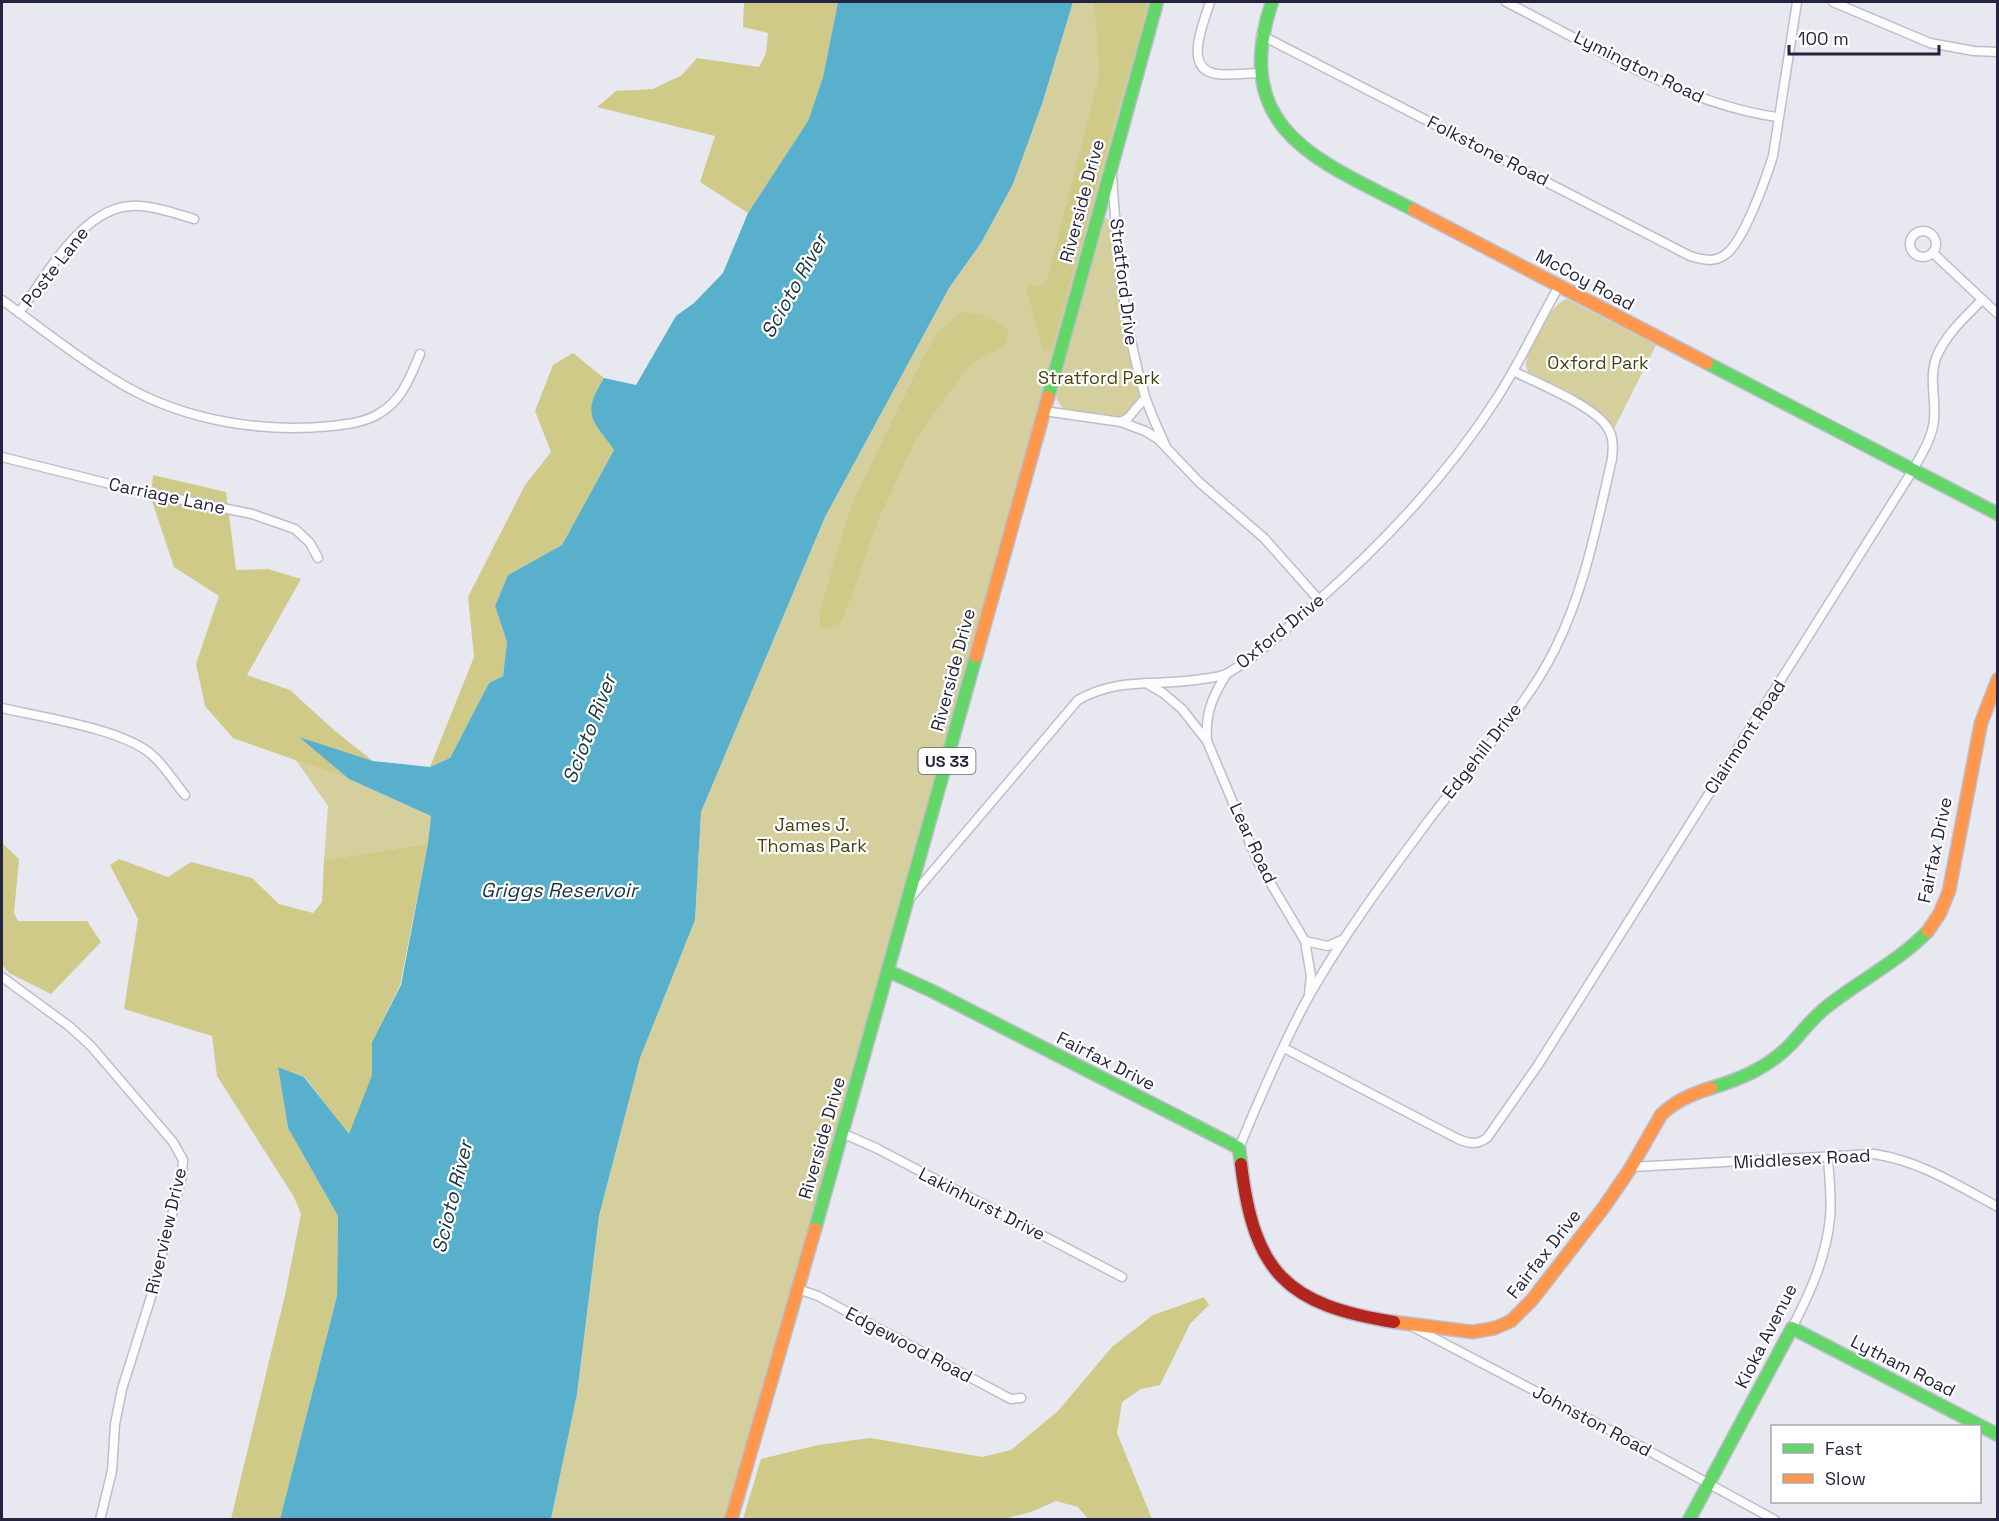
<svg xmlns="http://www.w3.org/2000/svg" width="1999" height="1521" viewBox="0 0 1999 1521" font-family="'Space Grotesk',sans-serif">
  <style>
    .green { fill: #d5cf9e }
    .forest { fill: #d0ca88 }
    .water { fill: #58b0cc }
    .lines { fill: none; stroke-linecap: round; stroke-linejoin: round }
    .street-casing { stroke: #bdbdcd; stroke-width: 11 }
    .fast-casing { stroke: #bdbdcd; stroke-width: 15 }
    .slow-casing { stroke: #bdbdcd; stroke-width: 15 }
    .jam-casing { stroke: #bdbdcd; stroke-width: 15 }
    .street { stroke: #fcfcfd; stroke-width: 8 }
    .fast { stroke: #63d668; stroke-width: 12 }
    .slow { stroke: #ff974d; stroke-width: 12 }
    .jam { stroke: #b3261e; stroke-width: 12 }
    .labels { text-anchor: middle; stroke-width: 4.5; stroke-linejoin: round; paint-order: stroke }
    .shield { fill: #fff; stroke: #666679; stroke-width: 1.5 }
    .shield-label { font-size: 16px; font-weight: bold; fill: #252440 }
    .street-label { font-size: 18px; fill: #252440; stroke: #fff }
    .park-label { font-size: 18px; fill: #47420f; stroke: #fff }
    .water-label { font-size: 20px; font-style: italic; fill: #1a333c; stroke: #fff }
  </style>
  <rect width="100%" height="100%" fill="#e8e8f0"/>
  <g class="green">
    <path d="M 1073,2 L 1157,2 L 731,1519 L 551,1520 L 577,1394 L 599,1216 L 640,1058 L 695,920 L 701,812 L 825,517 L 949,288 L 981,243 L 1013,184 L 1042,104 Z"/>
    <path d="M 1105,218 L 1111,221 L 1119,301 L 1140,396 L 1126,415 L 1119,418 L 1063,408 L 1057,400 L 1056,395 Z"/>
    <path d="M 1567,299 L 1656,345 L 1614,429 L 1597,411 L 1531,376 C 1526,370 1525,365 1527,357 C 1535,341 1549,304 1567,299 Z"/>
    <path d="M 296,760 L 349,779 L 431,816 L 428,843 L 324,860 L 328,806 Z"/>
  </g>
  <g class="forest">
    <path d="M 744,2 L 838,2 L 823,77 L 808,121 L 748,213 L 700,182 L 715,136 L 597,107 L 616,91 L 653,89 L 682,75 L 697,58 L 759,67 L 766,53 L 768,33 L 743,27 Z"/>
    <path d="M 1094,2 L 1147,2 L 1141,33 L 1121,97 L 1057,331 L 1051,351 L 1043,350 L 1026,288 L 1027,284 L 1040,286 L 1047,281 L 1098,80 L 1099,65 Z"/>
    <path d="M 961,312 C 977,313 997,317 1008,330 L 1007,341 L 1004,346 L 972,364 L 960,377 L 914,443 L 879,518 L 843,619 L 838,627 L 826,629 L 820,625 L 820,611 L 847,519 L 856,495 L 928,348 L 939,331 Z"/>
    <path d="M 573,353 L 604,378 C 582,413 592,420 614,450 L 562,545 L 508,575 L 495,606 L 507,642 L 503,676 L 489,683 L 450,758 L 430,767 L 474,657 L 468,597 L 525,485 L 551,452 L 535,411 L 553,365 Z"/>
    <path d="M 153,475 L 226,492 L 236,570 L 268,569 L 301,579 L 247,675 L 290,690 L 335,731 L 373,761 L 301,738 L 349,779 L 233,738 L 205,706 L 196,664 L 219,596 L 174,567 L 151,498 Z"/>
    <path d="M 2,843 L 19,859 L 14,913 L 18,921 L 87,921 L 101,942 L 51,994 L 9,973 L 2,965 Z"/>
    <path d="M 428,843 L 400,985 L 372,1042 L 372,1075 L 349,1135 L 305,1077 L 278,1067 L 288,1128 L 338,1216 L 337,1296 L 280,1519 L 231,1519 L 285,1295 L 301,1214 L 294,1197 L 217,1076 L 212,1036 L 124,1009 L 138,919 L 110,865 L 119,859 L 168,877 L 191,862 L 252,878 L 279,904 L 313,913 L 322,902 L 324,860 Z"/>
    <path d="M 1204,1297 L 1209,1305 L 1190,1324 L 1160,1385 L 1141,1389 L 1122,1402 L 1117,1433 L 1152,1519 L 1088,1519 L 1078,1507 L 1056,1501 L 1031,1512 L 1000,1520 L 743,1519 L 761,1459 L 818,1445 L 870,1438 L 982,1457 L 1011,1450 L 1058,1411 L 1112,1347 L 1153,1315 Z"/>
  </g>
  <path class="water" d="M 838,2 L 1073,2 L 1042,104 L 1013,184 L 981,243 L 949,288 L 825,517 L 701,812 L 695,920 L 640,1058 L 599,1216 L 577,1394 L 551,1519 L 280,1519 L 337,1296 L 338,1216 L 288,1128 L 278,1067 L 304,1077 L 349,1134 L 372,1075 L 372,1042 L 401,985 L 428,843 L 431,816 L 349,779 L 299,737 L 373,761 L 430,767 L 450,758 L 489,683 L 503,676 L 507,642 L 495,606 L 508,575 L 562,545 L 614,450 C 592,419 581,415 604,378 L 636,385 L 676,316 L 694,303 L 723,273 L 748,213 L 808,121 L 823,77 Z"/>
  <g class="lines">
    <defs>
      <g id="street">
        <path d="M 1210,2 C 1204,23 1182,69 1217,74 C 1231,76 1246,73 1260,73"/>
        <path d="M 1506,2 C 1591,45 1683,104 1777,117"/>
        <path d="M 1833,2 L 1930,43 L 1974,51 L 1998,52"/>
        <path d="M 1261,35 L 1690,256 C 1703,260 1715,263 1726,254 C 1744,241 1766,178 1773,156 L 1797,2"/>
        <path d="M 1112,176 C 1117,250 1123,324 1145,396 C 1150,413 1159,430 1166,447"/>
        <circle cx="1923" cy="244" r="13"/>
        <path d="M 1933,253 L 1998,314"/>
        <path d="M 2,300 C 42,329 82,361 125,386 C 187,421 262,433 332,426 C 349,424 366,422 380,413 C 403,399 410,377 420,354"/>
        <path d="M 19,313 C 47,275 85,201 140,206 C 158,207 177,214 194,219"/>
        <path d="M 1044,411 L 1121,422 L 1128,418 L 1145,398"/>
        <path d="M 1121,422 L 1145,431 L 1158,439 L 1199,482 L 1264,538 L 1319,600"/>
        <path d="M 2,457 L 130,489 L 252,514 L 295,529 L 310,543 L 318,558"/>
        <path d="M 1146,683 L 1163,693 L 1182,709 L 1207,741 L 1258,862 L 1305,941 L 1328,946 L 1342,940"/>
        <path d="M 2,708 C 40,717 124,729 152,755 C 165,766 174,782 185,795"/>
        <path d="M 1207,741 C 1205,714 1212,697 1226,675"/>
        <path d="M 911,897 L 1078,700 C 1120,676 1157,687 1202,679 C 1210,678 1221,677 1228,673 C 1259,655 1287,628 1313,605 C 1383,544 1447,476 1497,398 C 1520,362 1538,323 1559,286"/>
        <path d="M 1305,941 L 1311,976 L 1309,994"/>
        <path d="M 2,977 L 69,1026 L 91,1046 L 173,1142 L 183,1160 L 182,1176 L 151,1297 L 122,1389 L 115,1424 L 112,1471 L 100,1520"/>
        <path d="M 1284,1048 L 1458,1139 C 1470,1144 1477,1145 1487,1138 L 1538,1065 L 1913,470 C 1921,455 1933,437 1934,419 C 1936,398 1929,378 1936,358 C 1946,334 1964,318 1982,300"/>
        <path d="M 842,1133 L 876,1148 L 1122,1277"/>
        <path d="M 1239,1148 C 1260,1097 1282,1045 1309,996 C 1343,936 1385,879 1426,824 C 1468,766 1523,714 1555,649 C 1585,589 1597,523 1612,459 C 1613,448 1614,436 1607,427 C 1594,406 1537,383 1513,371"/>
        <path d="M 1631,1167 L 1874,1154 C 1920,1161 1957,1185 1998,1207"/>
        <path d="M 798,1289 L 818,1296 L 1005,1396 L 1011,1399 L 1021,1398"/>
        <path d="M 1415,1328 L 1640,1446 L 1775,1520"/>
        <path d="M 1792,1328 C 1810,1293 1826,1258 1830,1218 C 1832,1198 1829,1177 1828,1157"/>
      </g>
      <g id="fast">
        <path d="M 1272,2 C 1229,131 1319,161 1414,210"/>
        <path d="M 1707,363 L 1998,514"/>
        <path d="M 1048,397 L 1157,2"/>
        <path d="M 888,971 L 932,991 L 1239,1148 L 1241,1164"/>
        <path d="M 1711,1088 C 1741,1079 1769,1067 1791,1044 C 1803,1031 1814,1016 1829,1005 C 1862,979 1899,961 1928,931"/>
        <path d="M 815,1229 L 976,656"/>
        <path d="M 1689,1520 L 1792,1328 L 1998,1435"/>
      </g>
      <g id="slow">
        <path d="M 1414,210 L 1707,363"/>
        <path d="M 976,656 L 1048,397"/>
        <path d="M 1928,931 L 1940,913 L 1949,891 L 1981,723 L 1998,679"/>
        <path d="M 1394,1322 L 1473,1332 L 1495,1328 L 1511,1321 L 1532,1300 L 1604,1207 L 1630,1169 L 1661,1115 C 1675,1101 1692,1094 1711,1088"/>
        <path d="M 731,1520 L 815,1229"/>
      </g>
      <path id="jam" d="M 1241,1164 C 1254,1273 1287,1305 1394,1322"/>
    </defs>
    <use href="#street" class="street-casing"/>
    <use href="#fast" class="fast-casing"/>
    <use href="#slow" class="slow-casing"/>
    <use href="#jam" class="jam-casing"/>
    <use href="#street" class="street"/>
    <use href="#fast" class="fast"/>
    <use href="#slow" class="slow"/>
    <use href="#jam" class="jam"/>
  </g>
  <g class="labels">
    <rect class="shield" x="918.5" y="748" width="57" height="26" rx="4.5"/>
    <g class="shield-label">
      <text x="947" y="767">US 33</text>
    </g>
    <g class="street-label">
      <text transform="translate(1639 67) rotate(26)" y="6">Lymington Road</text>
      <text transform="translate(1488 151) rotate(27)" y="6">Folkstone Road</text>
      <text transform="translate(1082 201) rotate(-75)" y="6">Riverside Drive</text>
      <text transform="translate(55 267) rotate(-52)" y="6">Poste Lane</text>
      <text transform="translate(1585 280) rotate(28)" y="6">McCoy Road</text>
      <text transform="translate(1124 282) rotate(83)" y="6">Stratford Drive</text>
      <text transform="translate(167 496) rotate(12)" y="6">Carriage Lane</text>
      <text transform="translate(1280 631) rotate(-39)" y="6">Oxford Drive</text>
      <text transform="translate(953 670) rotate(-75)" y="6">Riverside Drive</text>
      <text transform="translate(1745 737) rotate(-57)" y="6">Clairmont Road</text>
      <text transform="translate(1482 751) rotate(-52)" y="6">Edgehill Drive</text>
      <text transform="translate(1253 843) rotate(65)" y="6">Lear Road</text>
      <text transform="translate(1935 850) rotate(-78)" y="6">Fairfax Drive</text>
      <text transform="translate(1106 1061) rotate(27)" y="6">Fairfax Drive</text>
      <text transform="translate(822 1138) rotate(-74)" y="6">Riverside Drive</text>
      <text transform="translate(1802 1159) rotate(-3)" y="6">Middlesex Road</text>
      <text transform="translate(982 1204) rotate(27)" y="6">Lakinhurst Drive</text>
      <text transform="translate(166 1231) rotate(-77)" y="6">Riverview Drive</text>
      <text transform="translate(1544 1254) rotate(-52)" y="6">Fairfax Drive</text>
      <text transform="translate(1766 1336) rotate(-63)" y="6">Kioka Avenue</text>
      <text transform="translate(909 1345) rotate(28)" y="6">Edgewood Road</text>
      <text transform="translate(1903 1366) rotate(27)" y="6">Lytham Road</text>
      <text transform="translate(1592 1421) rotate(28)" y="6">Johnston Road</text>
    </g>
    <g class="park-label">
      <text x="1598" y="369">Oxford Park</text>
      <text x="1099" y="384">Stratford Park</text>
      <text x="812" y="831">James J.<tspan x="812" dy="21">Thomas Park</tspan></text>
    </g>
    <g class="water-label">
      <text transform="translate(794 286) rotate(-61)" y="7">Scioto River</text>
      <text transform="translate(589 729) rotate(-69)" y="7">Scioto River</text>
      <text x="559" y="897">Griggs Reservoir</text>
      <text transform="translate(452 1197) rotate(-76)" y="7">Scioto River</text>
    </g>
  </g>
  <rect width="1999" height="1521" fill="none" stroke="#252440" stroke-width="6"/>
  <rect x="1771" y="1425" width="210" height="78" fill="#ffffff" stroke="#a8a7b3" stroke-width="1.5"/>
  <rect x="1783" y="1444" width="30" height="9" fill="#63d668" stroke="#a8a7b3" stroke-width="1.5"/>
  <text x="1825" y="1455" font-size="18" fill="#252440">Fast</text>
  <rect x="1783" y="1474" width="30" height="9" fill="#ff974d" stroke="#a8a7b3" stroke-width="1.5"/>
  <text x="1825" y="1485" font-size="18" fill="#252440">Slow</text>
  <path d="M1789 45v9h150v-9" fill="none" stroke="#252440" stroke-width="3"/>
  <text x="1798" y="45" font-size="18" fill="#252440" stroke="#ffffff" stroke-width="4.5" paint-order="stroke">100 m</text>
</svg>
